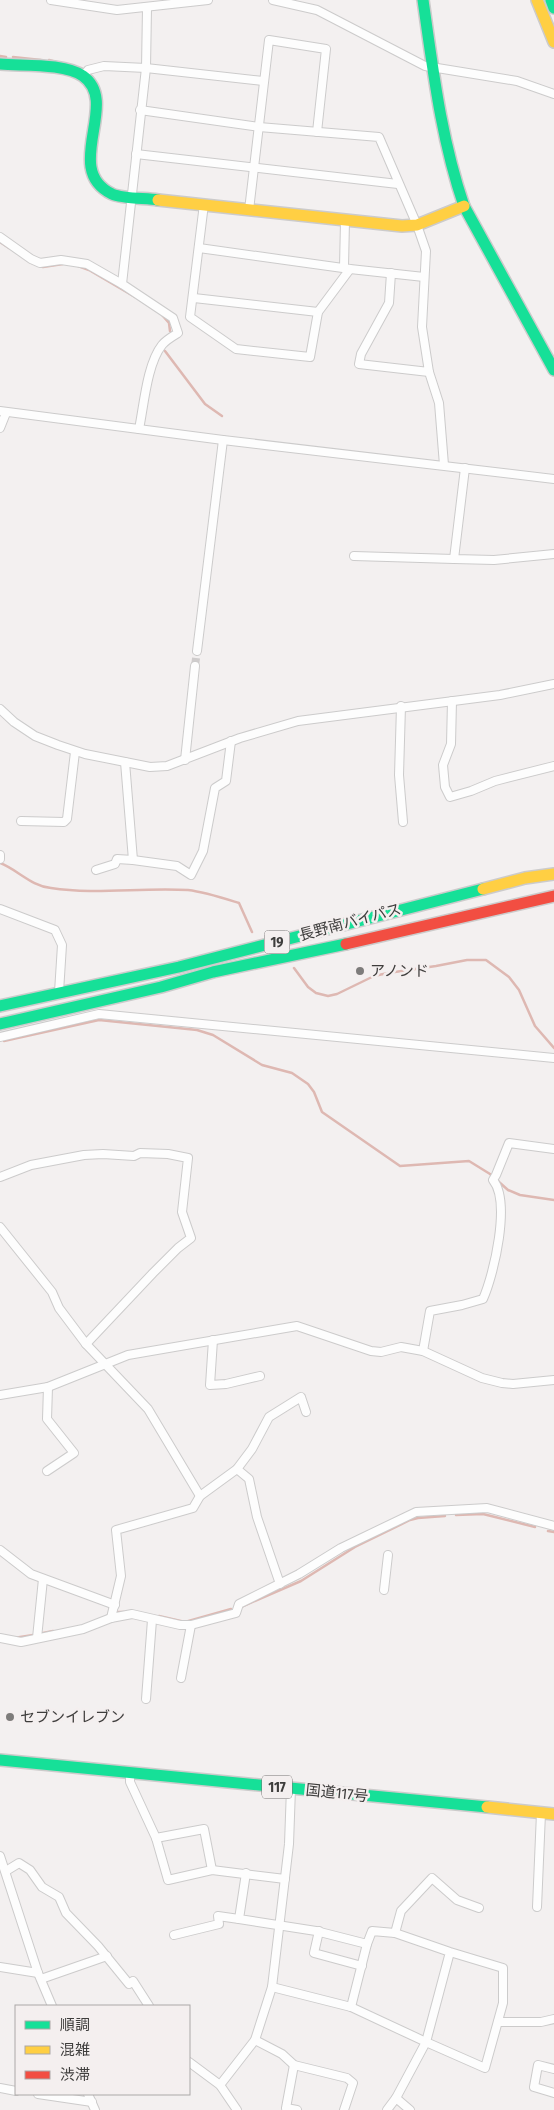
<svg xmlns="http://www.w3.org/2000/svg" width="554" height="2110" viewBox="0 0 554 2110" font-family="'Fira Sans Condensed','Noto Sans JP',sans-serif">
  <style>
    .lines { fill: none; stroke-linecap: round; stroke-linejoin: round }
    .stream { stroke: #deb8b2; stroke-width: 2.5 }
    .street-tunnel { stroke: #cfcccc; stroke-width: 8; stroke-dasharray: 8 4; stroke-linecap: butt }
    .street-casing { stroke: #cccbcb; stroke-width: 10 }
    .fast-casing { stroke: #cccbcb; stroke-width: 14 }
    .slow-casing { stroke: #cccbcb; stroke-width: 14 }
    .jam-casing { stroke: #cccbcb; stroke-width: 14 }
    .street { stroke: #fdfdfd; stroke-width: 8 }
    .fast { stroke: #16e098; stroke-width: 11 }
    .slow { stroke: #ffcf43; stroke-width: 11 }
    .jam { stroke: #f24e42; stroke-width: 11 }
    .poi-dot { fill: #7d7c7b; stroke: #f4efef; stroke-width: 2 }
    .labels { text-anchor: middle; stroke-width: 5; stroke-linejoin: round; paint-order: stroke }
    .shield { fill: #f4efef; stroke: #757272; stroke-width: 1 }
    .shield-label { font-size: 14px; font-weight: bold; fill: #3e3d3c }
    .street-label { font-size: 15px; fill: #3e3d3c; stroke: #f4efef }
    .poi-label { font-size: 15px; fill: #3e3d3c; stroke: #f4efef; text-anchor: start }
  </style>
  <rect width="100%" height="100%" fill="#f3f0f0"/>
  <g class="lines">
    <g class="stream">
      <path d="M 0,56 L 6,57"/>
      <path d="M 13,57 L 41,60"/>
      <path d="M 49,60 L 53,61"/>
      <path d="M 81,68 L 82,69"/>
      <path d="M 0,242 L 9,248"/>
      <path d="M 30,262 L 43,267 L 63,264"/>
      <path d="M 78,266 L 89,270 L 135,297"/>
      <path d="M 162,315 L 169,323 L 170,331"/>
      <path d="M 165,351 L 205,404 L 222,416"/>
      <path d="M 0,863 C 18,870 31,886 51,888 C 96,895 142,887 188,890 C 205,892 223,898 239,903 L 252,932"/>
      <path d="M 294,968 L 308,987 L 316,993 L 328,996 L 337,994 L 374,976 L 388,973 L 436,966 L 467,960 L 486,960 L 509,977 L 519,990 L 535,1026 L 554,1048"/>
      <path d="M 4,1041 L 99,1020 L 197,1030 L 213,1035 L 262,1065 L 292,1073 L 308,1084 L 314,1092 L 322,1112 L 400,1166 L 469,1161 L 490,1174 L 508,1190 L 520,1195 L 554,1200"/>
      <path d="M 456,1515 L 483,1514 L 535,1527"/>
      <path d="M 548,1531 L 554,1532"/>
      <path d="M 241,1607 L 301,1581 L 355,1547 L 410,1520 L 418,1518 L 445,1516"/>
      <path d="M 118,1612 L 124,1612"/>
      <path d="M 159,1616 L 185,1622 L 231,1609"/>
      <path d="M 43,1633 L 53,1631"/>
      <path d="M 14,1638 L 33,1635"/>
    </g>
    <path class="street-tunnel" d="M 195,666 L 197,651"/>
    <defs>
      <g id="street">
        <path d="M 51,0 L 117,10 L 208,0"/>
        <path d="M 273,0 L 317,10 L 425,66 L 517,81 L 554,94"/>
        <path d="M 83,76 L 88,70 L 104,66 L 146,68 L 263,81"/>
        <path d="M 140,110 L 259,127 L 379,137 L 417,225 L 426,251 L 422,327 L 429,372 L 359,364 L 361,354 L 389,303 L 391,273"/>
        <path d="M 136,154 L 398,184"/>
        <path d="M 204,204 L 190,317 L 236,349 L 310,357 L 318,312 L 350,269"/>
        <path d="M 249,210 L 269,40 L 326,49 L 317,132"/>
        <path d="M 0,237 L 31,259 L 40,263 L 61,260 L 87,264 L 122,284"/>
        <path d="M 199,248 L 350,269 L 424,277"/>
        <path d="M 344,267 L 345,221"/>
        <path d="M 194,298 L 318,312"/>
        <path d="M 429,372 L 439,403 L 444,465"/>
        <path d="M 0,411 L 223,440 L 554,479"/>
        <path d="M 0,428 L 6,413"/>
        <path d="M 139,429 C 144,405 147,364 162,345 C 166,340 173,336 178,333 L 173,318 L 122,284 L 146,68 L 147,8"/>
        <path d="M 465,468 L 454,559 L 494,560 L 554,554"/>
        <path d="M 354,556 L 454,559"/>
        <path d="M 197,651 L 223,440"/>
        <path d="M 452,701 L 451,744 L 443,765 L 445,787 L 450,797 L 471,791 L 495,781 L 554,766"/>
        <path d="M 401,706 L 399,775 L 403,822"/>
        <path d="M 0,709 L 14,722 L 35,736 L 58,745 L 85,754 L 150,767 L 167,766 L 240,738 L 298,721 L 500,695 L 554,684"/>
        <path d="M 185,760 L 195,666"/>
        <path d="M 21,821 L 64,822 L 67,819 L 75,752"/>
        <path d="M 0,855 L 0,859"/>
        <path d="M 133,860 L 177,866 L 191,875 L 203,851 L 215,788 L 226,781 L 231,741"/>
        <path d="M 96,870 L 115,864 L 117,859 L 133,860 L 125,762"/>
        <path d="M 0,909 L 55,930 L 62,945 L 59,992"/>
        <path d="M 0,1037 L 99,1014 L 554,1058"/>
        <path d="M 0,1177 L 31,1165 L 84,1155 L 103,1154 L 134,1156 L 140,1153 L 168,1154 L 188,1158 L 182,1212 L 191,1238 L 178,1248 L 153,1273 L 86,1344"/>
        <path d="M 0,1227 L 52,1292 L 59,1308 L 86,1344 L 148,1409 L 200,1496"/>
        <path d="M 213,1340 L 210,1385 L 226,1384 L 260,1376"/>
        <path d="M 423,1351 L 430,1311 L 462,1305 L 483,1299 C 494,1274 511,1202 493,1180 L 496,1175 L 509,1143 L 554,1149"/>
        <path d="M 0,1395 L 48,1387 L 128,1355 L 297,1326 L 371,1351 L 381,1352 L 401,1347 L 423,1351 L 482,1378 L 502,1383 L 513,1384 L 554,1380"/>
        <path d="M 237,1469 L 249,1479 L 257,1517 L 280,1584"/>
        <path d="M 47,1471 L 74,1453 L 47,1419 L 48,1387"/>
        <path d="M 0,1550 L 31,1574 L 115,1605"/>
        <path d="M 384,1590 L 388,1555"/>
        <path d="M 111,1618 L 121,1576 L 116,1530 L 193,1508 L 200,1496 L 237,1469 L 252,1449 L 269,1417 L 301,1397 L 306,1412"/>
        <path d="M 0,1638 L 21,1642 L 83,1629 L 111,1618 L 132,1614 L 180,1625 L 191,1625 L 236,1613 L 239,1604 L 299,1574 L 341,1548 L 416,1512 L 487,1508 L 554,1526"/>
        <path d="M 37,1638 L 43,1579"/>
        <path d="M 181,1678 L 191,1625"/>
        <path d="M 146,1699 L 152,1620"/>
        <path d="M 130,1774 L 130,1782 L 156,1838 L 168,1880 L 212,1870 L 285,1879"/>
        <path d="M 156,1838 L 204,1829 L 212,1870"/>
        <path d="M 0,1856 L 38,1973 L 52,2006"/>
        <path d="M 6,1871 L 19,1863 L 30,1870 L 42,1887 L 59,1897 L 66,1913 L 98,1946 L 129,1984 L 133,1981 L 149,2006"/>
        <path d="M 246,1873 L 239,1919 L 316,1931 L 367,1944 L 372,1931 L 395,1933 L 450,1952 L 503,1968 L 503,2003 L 485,2068 L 426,2042 L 450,1952"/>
        <path d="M 537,1907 L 541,1813"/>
        <path d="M 319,1931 L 314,1953 L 362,1966"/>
        <path d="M 395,1933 L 401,1911 L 432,1878 L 457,1900 L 479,1908"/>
        <path d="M 174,1935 L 219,1924 L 218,1916 L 239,1919"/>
        <path d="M 0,1967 L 38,1973"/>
        <path d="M 41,1979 L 107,1956"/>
        <path d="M 272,1987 L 351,2007 L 426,2042 L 396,2098"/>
        <path d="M 351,2007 L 367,1944"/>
        <path d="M 498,2022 L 541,2022 L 554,2019"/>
        <path d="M 255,2040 L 282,2054 L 294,2065 L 347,2078 L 353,2083 L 344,2110"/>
        <path d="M 189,2062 L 220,2085 L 237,2110"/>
        <path d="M 294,2065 L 286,2108 L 297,2110"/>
        <path d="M 554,2069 L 538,2065 L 534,2087 L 554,2093"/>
        <path d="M 220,2085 L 255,2040 L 272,1987 L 289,1844 L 291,1788"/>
        <path d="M 0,2088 L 16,2091"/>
        <path d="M 38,2094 L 92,2102"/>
        <path d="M 88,2094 L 95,2110"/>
        <path d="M 387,2110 L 396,2098 L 410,2110"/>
      </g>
      <g id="fast">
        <path d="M 423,0 C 433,70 441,139 464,206 L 554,370"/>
        <path d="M 551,0 L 554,8"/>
        <path d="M 0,64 C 23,66 65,63 83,76 C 121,103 61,169 112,194 C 123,199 146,198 158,200"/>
        <path d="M 0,1006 L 179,967 L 483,889"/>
        <path d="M 0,1024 L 161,987 L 213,972 L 346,944"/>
        <path d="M 0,1760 L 487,1807"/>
      </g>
      <g id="slow">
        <path d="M 537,0 L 554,42"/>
        <path d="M 158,200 L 402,226 L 417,225 L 464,206"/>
        <path d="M 483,889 L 525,878 L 554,874"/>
        <path d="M 487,1807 L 554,1814"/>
      </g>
      <path id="jam" d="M 346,944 L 554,896"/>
    </defs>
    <use href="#street" class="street-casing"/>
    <use href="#fast" class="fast-casing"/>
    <use href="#slow" class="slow-casing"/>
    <use href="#jam" class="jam-casing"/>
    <use href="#street" class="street"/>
    <use href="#fast" class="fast"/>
    <use href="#slow" class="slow"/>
    <use href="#jam" class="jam"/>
  </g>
  <g class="poi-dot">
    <circle cx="360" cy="971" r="5"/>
    <circle cx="10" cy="1717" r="5"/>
  </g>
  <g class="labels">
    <g class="shield">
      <rect x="264.5" y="930.5" width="25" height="23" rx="4"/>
      <rect x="262" y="1775.5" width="30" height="23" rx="4"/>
    </g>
    <g class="shield-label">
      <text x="277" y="947">19</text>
      <text x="277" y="1792">117</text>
    </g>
    <g class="street-label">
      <text transform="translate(350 922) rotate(-15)" y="5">長野南バイパス</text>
      <text transform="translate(337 1793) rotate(6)" y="5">国道117号</text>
    </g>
    <g class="poi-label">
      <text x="370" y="976">アノンド</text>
      <text x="20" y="1722">セブンイレブン</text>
    </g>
  </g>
  <rect x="15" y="2005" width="175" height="90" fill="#f4efef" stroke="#aba8a7"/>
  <rect x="25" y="2021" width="25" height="8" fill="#16e098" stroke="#aba8a7"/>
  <text x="60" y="2030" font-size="15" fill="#3e3d3c">順調</text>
  <rect x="25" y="2046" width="25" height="8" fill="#ffcf43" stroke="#aba8a7"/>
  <text x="60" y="2055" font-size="15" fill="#3e3d3c">混雑</text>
  <rect x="25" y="2071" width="25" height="8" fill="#f24e42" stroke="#aba8a7"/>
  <text x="60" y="2080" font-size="15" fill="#3e3d3c">渋滞</text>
</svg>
